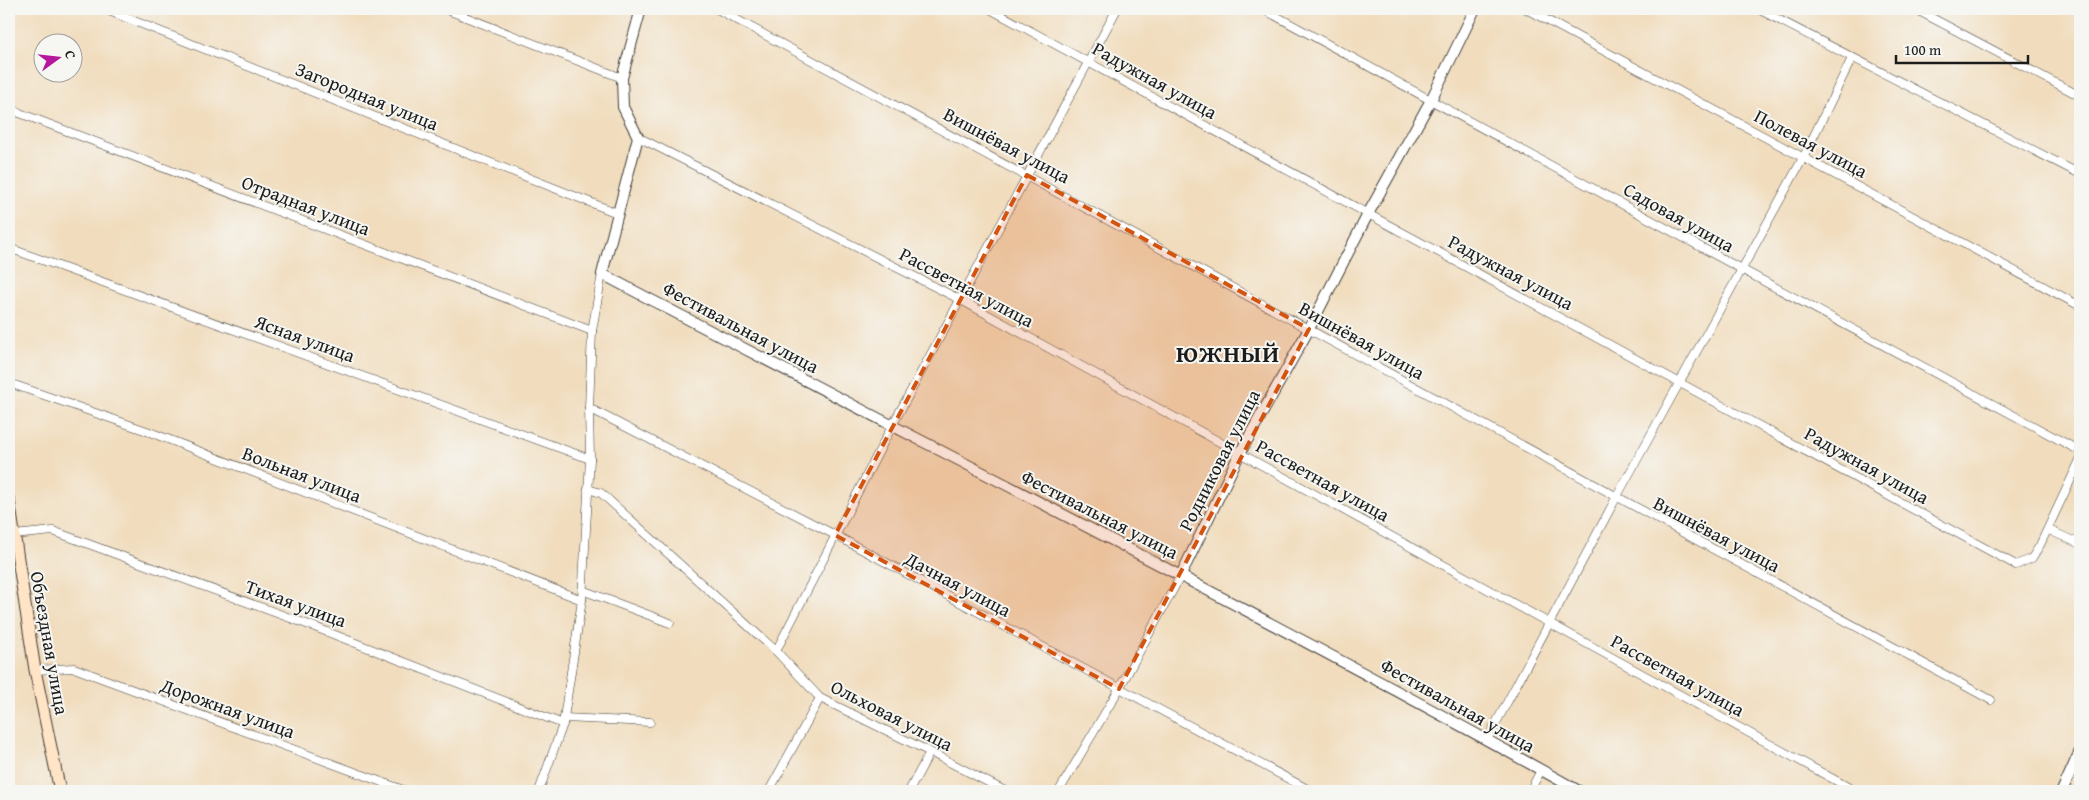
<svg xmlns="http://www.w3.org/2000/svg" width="2089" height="800" viewBox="0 0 2089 800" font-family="'Gentium Book Plus',serif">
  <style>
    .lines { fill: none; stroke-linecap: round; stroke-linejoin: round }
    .minor-casing { stroke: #3c3934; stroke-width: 9 }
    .tertiary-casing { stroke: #3c3934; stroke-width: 12 }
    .secondary-casing { stroke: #3c3934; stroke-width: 13 }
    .minor { stroke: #fff; stroke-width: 8 }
    .tertiary { stroke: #fff; stroke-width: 10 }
    .secondary { stroke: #ffe4c6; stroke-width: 11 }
    .marked { fill: #d4530e; fill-opacity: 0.2; stroke: #d4530e; stroke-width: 4; stroke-dasharray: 10 6; stroke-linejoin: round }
    .labels { text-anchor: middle; stroke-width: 4; stroke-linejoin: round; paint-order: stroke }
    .street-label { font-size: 19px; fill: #1c1c1c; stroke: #f6f6f2 }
    .district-label { font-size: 24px; font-weight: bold; letter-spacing: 1px; fill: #1c1c1c; stroke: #f6f6f2 }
  </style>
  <rect width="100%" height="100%" fill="#f6f6f2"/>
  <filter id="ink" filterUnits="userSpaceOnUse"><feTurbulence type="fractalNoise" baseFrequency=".02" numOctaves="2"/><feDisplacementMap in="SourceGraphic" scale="10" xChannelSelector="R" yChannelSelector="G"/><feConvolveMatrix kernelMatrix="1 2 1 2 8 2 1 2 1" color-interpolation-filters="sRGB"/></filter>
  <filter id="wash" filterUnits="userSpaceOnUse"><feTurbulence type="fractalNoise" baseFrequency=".0096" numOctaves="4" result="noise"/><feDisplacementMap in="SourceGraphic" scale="20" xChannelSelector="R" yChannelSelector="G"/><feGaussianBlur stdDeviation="1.12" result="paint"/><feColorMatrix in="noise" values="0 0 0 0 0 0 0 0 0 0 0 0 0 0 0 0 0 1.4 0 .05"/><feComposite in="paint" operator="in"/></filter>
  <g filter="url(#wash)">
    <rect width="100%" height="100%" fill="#f1ddbe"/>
  </g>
  <g filter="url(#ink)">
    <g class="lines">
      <defs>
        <g id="minor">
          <path d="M 104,9 L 617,213"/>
          <path d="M 445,9 L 622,78"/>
          <path d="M 717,9 C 1143,237 1565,471 1991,700"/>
          <path d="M 990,9 L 2016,565 L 2032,558 L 2040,545 L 2080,460"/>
          <path d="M 1263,9 L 1743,270 L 2080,451"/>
          <path d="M 1526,9 L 2080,306"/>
          <path d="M 1758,9 L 2080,174"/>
          <path d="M 1915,9 L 2080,96"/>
          <path d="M 9,109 L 592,331"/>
          <path d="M 638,137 L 961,300 L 1855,791"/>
          <path d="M 9,248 L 590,459"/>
          <path d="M 9,383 L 147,431 L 582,600"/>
          <path d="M 589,408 L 835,535 L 1311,791"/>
          <path d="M 588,489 L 601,493 L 776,651 L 820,698 L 930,752 L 1005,791"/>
          <path d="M 2049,530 L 2080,544"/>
          <path d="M 14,535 L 53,531 L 312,626 L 563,724"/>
          <path d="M 582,590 L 670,623"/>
          <path d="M 776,651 L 892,426 L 1117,9"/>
          <path d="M 35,670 L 74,668 L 406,791"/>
          <path d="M 564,718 L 650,722"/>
          <path d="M 1487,740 L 1616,498 L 1803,158 L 1852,58"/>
          <path d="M 539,791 L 563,724 L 582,600 L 590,459 L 589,408 L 592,331 L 602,274"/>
          <path d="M 769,791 L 820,698"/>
          <path d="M 909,791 L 930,752"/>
          <path d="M 1059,791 L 1119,689 L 1181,575"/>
          <path d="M 1530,791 L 1541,770"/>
        </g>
        <g id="tertiary">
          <path d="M 641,9 L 622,78 L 623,107 L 638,137 L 602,274 C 928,446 1257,611 1579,791"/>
          <path d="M 1181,575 L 1240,453 L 1309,329 L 1368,214 L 1431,100 L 1475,9"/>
          <path d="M 2062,791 L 2080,751"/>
        </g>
        <path id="secondary" d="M 9,500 L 35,670 L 60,791"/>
      </defs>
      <use href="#minor" class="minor-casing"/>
      <use href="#tertiary" class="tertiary-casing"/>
      <use href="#secondary" class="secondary-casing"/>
      <use href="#minor" class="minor"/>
      <use href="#tertiary" class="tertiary"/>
      <use href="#secondary" class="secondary"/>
    </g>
  </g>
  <path class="marked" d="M 1027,175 L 1309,329 L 1119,689 L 835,535 Z"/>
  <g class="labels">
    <g class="street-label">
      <text transform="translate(1155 80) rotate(29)" y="7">Радужная улица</text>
      <text transform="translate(367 96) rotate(22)" y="7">Загородная улица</text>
      <text transform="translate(1811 143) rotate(28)" y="7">Полевая улица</text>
      <text transform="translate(1007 145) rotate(28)" y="7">Вишнёвая улица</text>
      <text transform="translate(306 205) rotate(21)" y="7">Отрадная улица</text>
      <text transform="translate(1679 217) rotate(29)" y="7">Садовая улица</text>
      <text transform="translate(1511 272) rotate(28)" y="7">Радужная улица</text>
      <text transform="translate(967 287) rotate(28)" y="7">Рассветная улица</text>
      <text transform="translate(741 327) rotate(28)" y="7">Фестивальная улица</text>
      <text transform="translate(305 338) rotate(20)" y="7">Ясная улица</text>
      <text transform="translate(1362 340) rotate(29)" y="7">Вишнёвая улица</text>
      <text transform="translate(1219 460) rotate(-63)" y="7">Родниковая улица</text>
      <text transform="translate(1867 465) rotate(29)" y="7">Радужная улица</text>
      <text transform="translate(302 474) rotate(21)" y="7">Вольная улица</text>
      <text transform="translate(1323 480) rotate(29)" y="7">Рассветная улица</text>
      <text transform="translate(1100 514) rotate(27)" y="7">Фестивальная улица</text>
      <text transform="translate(1717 534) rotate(28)" y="7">Вишнёвая улица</text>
      <text transform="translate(958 584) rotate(28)" y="7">Дачная улица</text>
      <text transform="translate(296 603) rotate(20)" y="7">Тихая улица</text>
      <text transform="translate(50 643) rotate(80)" y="7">Объездная улица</text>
      <text transform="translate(1678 675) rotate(29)" y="7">Рассветная улица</text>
      <text transform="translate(1458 705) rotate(29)" y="7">Фестивальная улица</text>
      <text transform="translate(228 708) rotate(20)" y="7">Дорожная улица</text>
      <text transform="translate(892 715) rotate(27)" y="7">Ольховая улица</text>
    </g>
    <g class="district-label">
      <text x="1228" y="362">ЮЖНЫЙ</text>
    </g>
  </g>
  <rect width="2089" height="800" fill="none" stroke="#f6f6f2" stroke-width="30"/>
  <g transform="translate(58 58) rotate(75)"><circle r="24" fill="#f6f6f2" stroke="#9f9f9c"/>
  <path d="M0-4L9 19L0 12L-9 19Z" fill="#b5179e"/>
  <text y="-8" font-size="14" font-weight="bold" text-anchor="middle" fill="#1c1c1c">С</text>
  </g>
  <path d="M1896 55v8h132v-8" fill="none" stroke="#1c1c1c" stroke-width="2.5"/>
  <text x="1904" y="55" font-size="15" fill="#1c1c1c" stroke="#f6f6f2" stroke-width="4" paint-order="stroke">100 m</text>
</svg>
